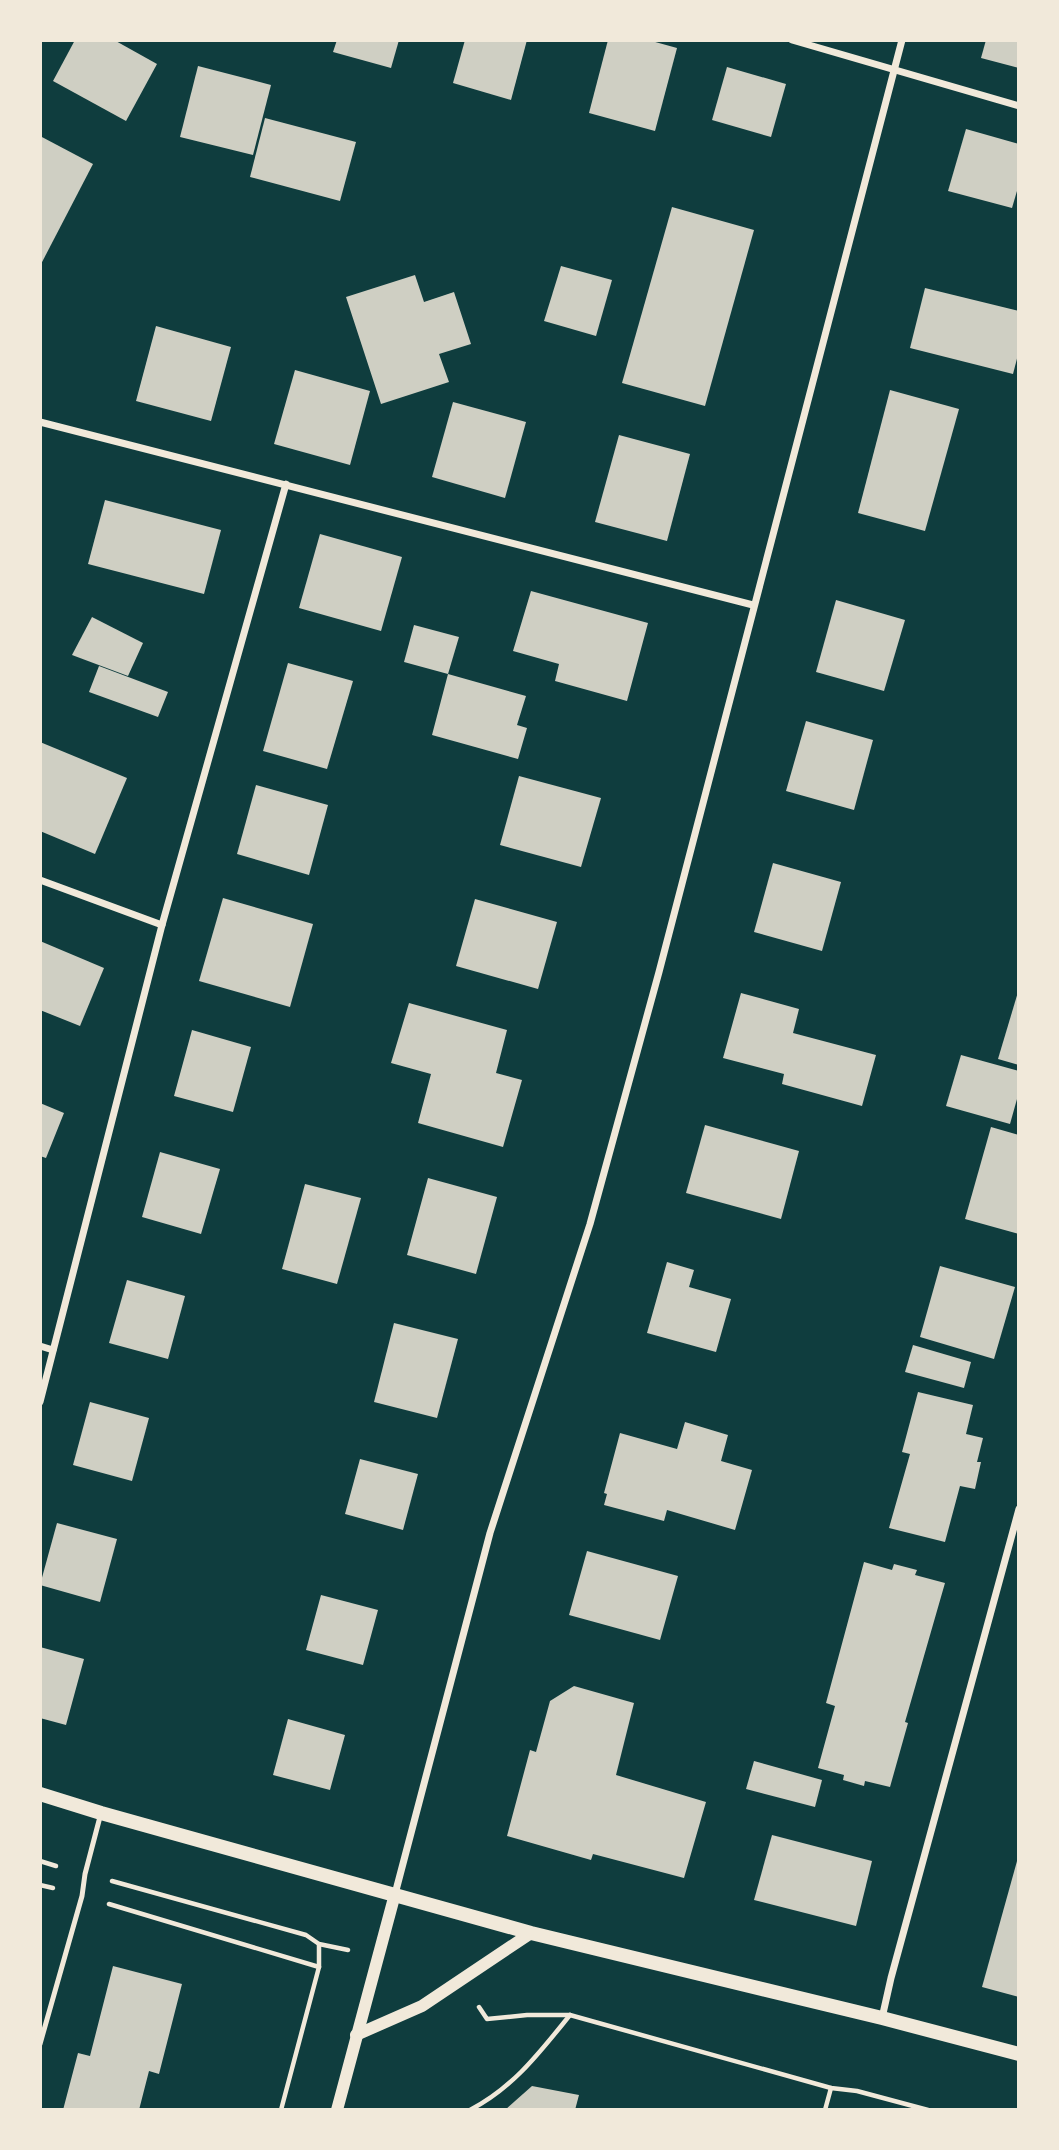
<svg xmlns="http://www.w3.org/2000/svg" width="1059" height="2150" viewBox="0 0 1059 2150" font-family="Montserrat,sans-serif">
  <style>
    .building { fill: #cfcfc3 }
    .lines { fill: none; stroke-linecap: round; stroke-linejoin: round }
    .path { stroke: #f1e9da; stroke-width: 4.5 }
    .service { stroke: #f1e9da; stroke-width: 5 }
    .minor { stroke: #f1e9da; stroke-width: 7 }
    .tertiary { stroke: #f1e9da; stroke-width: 12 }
    .secondary { stroke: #f1e9da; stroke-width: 14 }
  </style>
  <rect width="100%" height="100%" fill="#0f3d3e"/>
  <g class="building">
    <path d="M 75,40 L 114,40 L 157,64 L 126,121 L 53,81 Z"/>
    <path d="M 337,40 L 399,40 L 391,68 L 333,52 Z"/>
    <path d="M 465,40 L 527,40 L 511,100 L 453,83 Z"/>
    <path d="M 608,40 L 648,40 L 677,48 L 655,131 L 589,113 Z"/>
    <path d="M 986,40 L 1019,40 L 1019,68 L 981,58 Z"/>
    <path d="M 198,66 L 271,85 L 253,155 L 180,137 Z"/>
    <path d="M 727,67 L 786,84 L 771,137 L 712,120 Z"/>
    <path d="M 265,118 L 356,142 L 340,201 L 250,177 Z"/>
    <path d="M 966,129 L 1019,144 L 1019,184 L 1012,208 L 948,191 Z"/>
    <path d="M 40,136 L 93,164 L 40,266 Z"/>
    <path d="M 672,207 L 754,230 L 705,406 L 622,383 Z"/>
    <path d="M 561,266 L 612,280 L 596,336 L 544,321 Z"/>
    <path d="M 415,275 L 424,302 L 454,292 L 471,344 L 439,354 L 449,382 L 381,404 L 346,297 Z"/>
    <path d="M 925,288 L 1019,311 L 1019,351 L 1013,374 L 910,348 Z"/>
    <path d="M 156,326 L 231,347 L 211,421 L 136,401 Z"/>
    <path d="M 295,370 L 370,391 L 350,465 L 274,444 Z"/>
    <path d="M 890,390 L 959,409 L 925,531 L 858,513 Z"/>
    <path d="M 453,402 L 526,422 L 505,498 L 432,477 Z"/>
    <path d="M 619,435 L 690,454 L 667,541 L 595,522 Z"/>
    <path d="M 105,500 L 221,530 L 204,594 L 88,564 Z"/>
    <path d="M 320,534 L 402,557 L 381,631 L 299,608 Z"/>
    <path d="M 531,591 L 648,623 L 627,701 L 555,681 L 559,664 L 513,651 Z"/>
    <path d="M 836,600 L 905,620 L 884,691 L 816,672 Z"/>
    <path d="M 92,617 L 143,643 L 128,676 L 72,655 Z"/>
    <path d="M 414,625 L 459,637 L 448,674 L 404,662 Z"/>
    <path d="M 288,663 L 353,681 L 327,769 L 263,751 Z"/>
    <path d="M 99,666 L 168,692 L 158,717 L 89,692 Z"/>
    <path d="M 448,674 L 526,696 L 517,725 L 527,728 L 518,759 L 432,735 Z"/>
    <path d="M 806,721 L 873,740 L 854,810 L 786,791 Z"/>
    <path d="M 40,742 L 127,778 L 95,854 L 40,831 Z"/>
    <path d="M 519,776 L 601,798 L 581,867 L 500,845 Z"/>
    <path d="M 256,785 L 328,805 L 309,875 L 237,854 Z"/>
    <path d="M 773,863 L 841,882 L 822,951 L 754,932 Z"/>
    <path d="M 223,898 L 313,924 L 290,1007 L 199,981 Z"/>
    <path d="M 475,899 L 557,922 L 538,989 L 456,966 Z"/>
    <path d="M 40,941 L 104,968 L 80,1026 L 40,1010 Z"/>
    <path d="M 1018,992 L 1019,993 L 1019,1065 L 998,1059 Z"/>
    <path d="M 741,993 L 799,1009 L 793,1033 L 876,1055 L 862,1106 L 782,1084 L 784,1074 L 723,1058 Z"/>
    <path d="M 409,1003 L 507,1030 L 496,1073 L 522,1080 L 503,1147 L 418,1123 L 431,1074 L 391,1063 Z"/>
    <path d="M 192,1030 L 251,1047 L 233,1112 L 174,1096 Z"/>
    <path d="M 961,1055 L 1019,1071 L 1019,1092 L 1010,1124 L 946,1106 Z"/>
    <path d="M 40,1103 L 64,1113 L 46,1158 L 40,1156 Z"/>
    <path d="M 705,1125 L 799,1151 L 781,1219 L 686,1193 Z"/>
    <path d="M 991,1127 L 1019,1135 L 1019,1234 L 965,1219 Z"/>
    <path d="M 160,1152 L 220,1169 L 201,1234 L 142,1217 Z"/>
    <path d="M 428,1178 L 497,1197 L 476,1274 L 407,1255 Z"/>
    <path d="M 305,1184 L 361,1198 L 337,1284 L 282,1269 Z"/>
    <path d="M 667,1262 L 694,1270 L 689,1287 L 731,1299 L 716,1352 L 647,1333 Z"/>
    <path d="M 940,1266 L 1015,1287 L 994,1359 L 920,1337 Z"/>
    <path d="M 127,1280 L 185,1296 L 168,1359 L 109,1343 Z"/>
    <path d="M 394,1323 L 458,1339 L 437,1418 L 374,1402 Z"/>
    <path d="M 913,1345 L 971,1362 L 964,1388 L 905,1372 Z"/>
    <path d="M 918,1392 L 973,1405 L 966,1434 L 983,1438 L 977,1462 L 981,1462 L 975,1489 L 960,1486 L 945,1542 L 889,1528 L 910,1454 L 902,1452 Z"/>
    <path d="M 90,1402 L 149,1418 L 132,1481 L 73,1465 Z"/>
    <path d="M 685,1422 L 728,1435 L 721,1461 L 752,1470 L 735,1530 L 667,1510 L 664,1521 L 604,1505 L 607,1494 L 604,1493 L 620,1433 L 677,1449 Z"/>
    <path d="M 360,1459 L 418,1474 L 403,1530 L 345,1514 Z"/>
    <path d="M 57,1523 L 117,1539 L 100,1602 L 40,1585 Z"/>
    <path d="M 587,1551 L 678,1576 L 660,1640 L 569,1615 Z"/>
    <path d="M 864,1562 L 892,1570 L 894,1564 L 917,1570 L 915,1575 L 945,1583 L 905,1722 L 908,1723 L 890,1787 L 865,1781 L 864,1786 L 843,1780 L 844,1775 L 818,1768 L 835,1706 L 826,1703 Z"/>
    <path d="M 321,1595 L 378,1610 L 363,1665 L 306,1650 Z"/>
    <path d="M 40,1647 L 84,1659 L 66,1725 L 40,1718 Z"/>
    <path d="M 574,1686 L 634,1703 L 616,1775 L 706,1802 L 684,1878 L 593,1854 L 591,1860 L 507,1836 L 530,1750 L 536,1752 L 550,1701 Z"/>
    <path d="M 288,1719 L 345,1735 L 330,1790 L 273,1775 Z"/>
    <path d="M 754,1761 L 822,1780 L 815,1807 L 746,1789 Z"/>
    <path d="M 772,1835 L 872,1861 L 856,1926 L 754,1900 Z"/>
    <path d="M 1019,1854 L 1019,1997 L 982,1987 Z"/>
    <path d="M 113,1966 L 182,1984 L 159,2074 L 149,2071 L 139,2110 L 63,2110 L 78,2053 L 90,2056 Z"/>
    <path d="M 532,2086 L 579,2095 L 575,2110 L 505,2110 Z"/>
  </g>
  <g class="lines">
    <g class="path">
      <path d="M 40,1861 L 56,1866"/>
      <path d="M 112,1881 L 306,1935 L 319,1944 L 348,1950"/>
      <path d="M 40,1885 L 53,1888"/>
      <path d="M 109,1904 L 319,1967"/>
      <path d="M 479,2007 L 487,2019 L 527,2015 L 570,2015 L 831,2088 L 857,2091 L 928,2110"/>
      <path d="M 281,2110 L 319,1967 L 319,1944"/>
      <path d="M 470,2110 C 513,2088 540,2052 570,2015"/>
      <path d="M 825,2110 L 831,2088"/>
    </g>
    <path class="service" d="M 40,2044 L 82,1896 L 85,1874 L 101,1813"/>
    <g class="minor">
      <path d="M 792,40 L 1019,106"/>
      <path d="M 40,422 L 753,605"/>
      <path d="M 40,880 L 162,925"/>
      <path d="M 40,1346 L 53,1350"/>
      <path d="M 40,1402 L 162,925 L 286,484"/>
      <path d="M 395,1894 L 490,1533 L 590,1224 L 659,972 L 902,40"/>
      <path d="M 882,2018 L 891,1978 L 1019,1509"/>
    </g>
    <g class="tertiary">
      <path d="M 356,2035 L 422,2006 L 531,1933"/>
      <path d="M 337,2110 L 395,1894"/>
    </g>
    <path class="secondary" d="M 40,1794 L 101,1813 L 531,1933 L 882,2018 L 1019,2054"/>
  </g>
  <rect width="1059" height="2150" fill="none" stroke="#f1e9da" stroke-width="84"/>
</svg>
